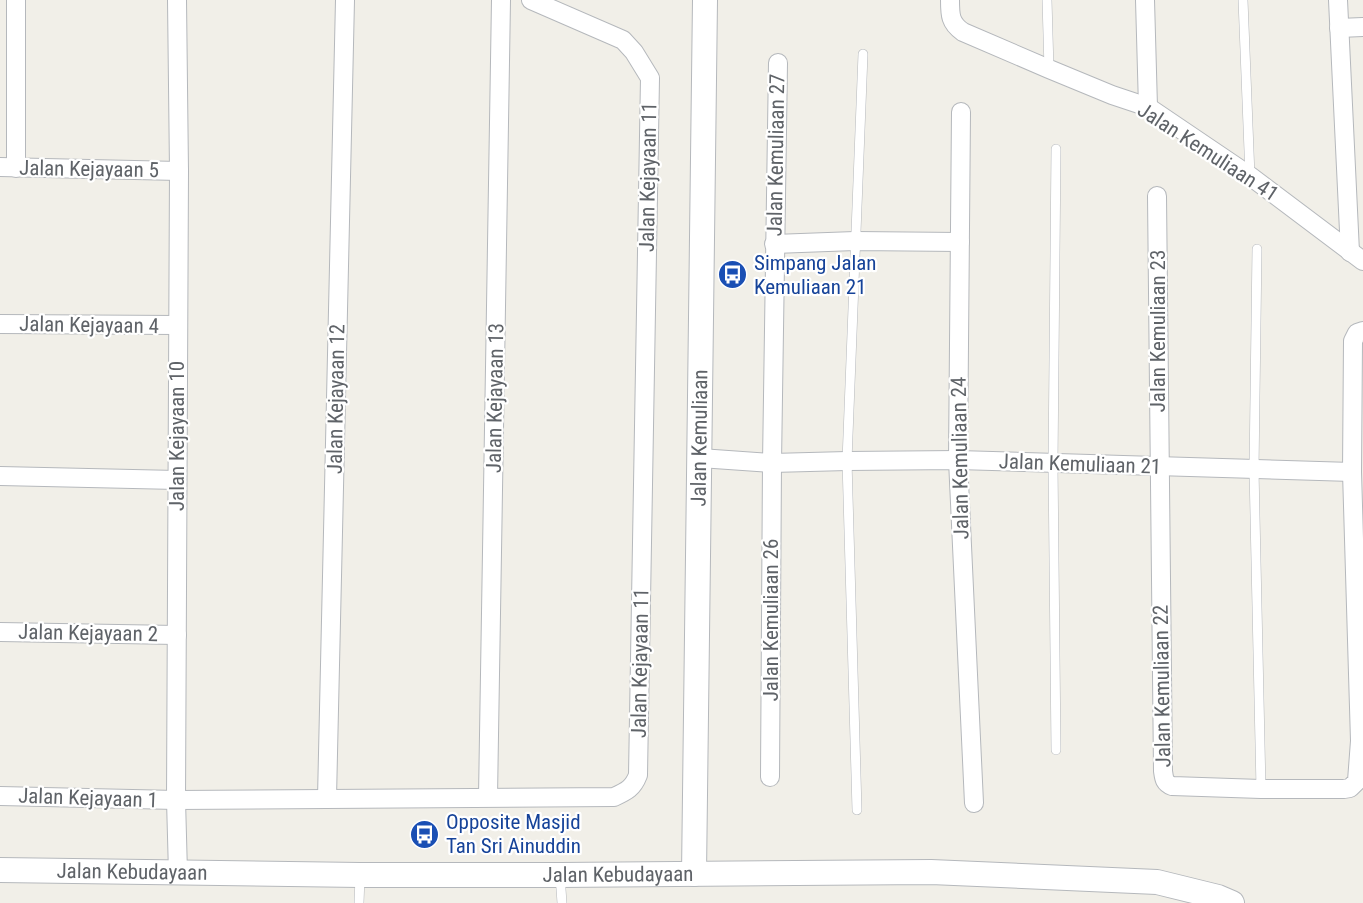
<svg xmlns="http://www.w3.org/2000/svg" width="1363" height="903" viewBox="0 0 1363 903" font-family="'Roboto Condensed',sans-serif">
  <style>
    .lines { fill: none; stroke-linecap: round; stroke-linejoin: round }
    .service-casing { stroke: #b5b8bc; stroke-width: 10 }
    .minor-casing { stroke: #b5b8bc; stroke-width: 20 }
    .tertiary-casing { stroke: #b5b8bc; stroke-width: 26 }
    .service { stroke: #fff; stroke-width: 9 }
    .minor { stroke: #fff; stroke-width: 18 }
    .tertiary { stroke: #fff; stroke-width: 24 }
    .labels { text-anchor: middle; stroke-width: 4.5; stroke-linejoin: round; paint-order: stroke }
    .street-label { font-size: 21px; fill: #5f6368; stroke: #fff }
    .transit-label { font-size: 21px; fill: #164399; stroke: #fff; text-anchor: start }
  </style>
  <rect width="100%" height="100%" fill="#f1efe8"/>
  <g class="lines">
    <defs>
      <g id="service">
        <path d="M 1047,0 L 1049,69"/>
        <path d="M 1243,0 L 1250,176"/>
        <path d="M 1257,249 L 1254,470 L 1261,789"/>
        <path d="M 1056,750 L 1053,464 L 1056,149"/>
        <path d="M 857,810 L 847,461 L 863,54"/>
        <path d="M 560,875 L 562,903"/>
        <path d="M 359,903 L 360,877"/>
      </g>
      <g id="minor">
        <path d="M 16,0 L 16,168"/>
        <path d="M 177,0 L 179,171 L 176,800 L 178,873"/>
        <path d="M 950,0 C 950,15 950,23 963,32 L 1049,69 L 1112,95 L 1148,107 L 1250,176 L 1363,261"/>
        <path d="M 1145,0 L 1148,107"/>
        <path d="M 1338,0 L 1350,252"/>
        <path d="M 1339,28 L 1363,27"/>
        <path d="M 961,112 L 958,460 L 974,803"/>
        <path d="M 0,167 L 179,171"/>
        <path d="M 1157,196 L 1163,771 C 1164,778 1164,783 1172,786 L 1261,789 L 1344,789 L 1350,788 L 1357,781 L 1360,741 L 1352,472 L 1353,341 L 1357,333 L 1363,331"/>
        <path d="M 774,244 L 855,241 L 960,242"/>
        <path d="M 0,324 L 178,325"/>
        <path d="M 700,458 L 772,463 L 847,461 L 958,460 L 1352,472"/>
        <path d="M 0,476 L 177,480"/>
        <path d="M 0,632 L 177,635"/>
        <path d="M 770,777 L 772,463 L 778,63"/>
        <path d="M 0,796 L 176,800 L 614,797 C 627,791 633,788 638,775 L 650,78 L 634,52 L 623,40 L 531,0"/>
        <path d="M 488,797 L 501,0"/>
        <path d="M 327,798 L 345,0"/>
      </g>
      <g id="tertiary">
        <path id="s1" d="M 0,870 L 360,875 L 560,875 L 931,872 L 1157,882 L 1218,897 L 1232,903"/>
        <path id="s2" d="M 694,874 L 705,0"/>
      </g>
    </defs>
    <use href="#service" class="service-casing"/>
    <use href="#minor" class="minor-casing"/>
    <use href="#tertiary" class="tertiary-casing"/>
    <use href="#service" class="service"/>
    <use href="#minor" class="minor"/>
    <use href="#tertiary" class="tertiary"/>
  </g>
  <defs>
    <symbol id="bus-disc" viewBox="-11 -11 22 22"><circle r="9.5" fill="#1a4fb4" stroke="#fff"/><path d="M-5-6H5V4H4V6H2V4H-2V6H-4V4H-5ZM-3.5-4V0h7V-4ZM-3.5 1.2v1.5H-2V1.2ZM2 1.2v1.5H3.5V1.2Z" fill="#fff"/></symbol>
  </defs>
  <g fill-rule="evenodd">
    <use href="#bus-disc" x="716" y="258" width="33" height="33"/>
    <use href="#bus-disc" x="408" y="818" width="33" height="33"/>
  </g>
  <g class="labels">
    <g class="street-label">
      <text transform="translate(1208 152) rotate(33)" y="7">Jalan Kemuliaan 41</text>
      <text transform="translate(776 155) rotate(-89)" y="7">Jalan Kemuliaan 27</text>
      <text transform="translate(89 169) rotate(1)" y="7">Jalan Kejayaan 5</text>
      <text transform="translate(648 177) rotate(-89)" y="7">Jalan Kejayaan 11</text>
      <text transform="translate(89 325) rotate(1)" y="7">Jalan Kejayaan 4</text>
      <text transform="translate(1158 331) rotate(-90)" y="7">Jalan Kemuliaan 23</text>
      <text transform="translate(495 398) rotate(-89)" y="7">Jalan Kejayaan 13</text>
      <text transform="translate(336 399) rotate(-89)" y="7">Jalan Kejayaan 12</text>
      <text transform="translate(177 436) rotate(-90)" y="7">Jalan Kejayaan 10</text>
      <text dy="7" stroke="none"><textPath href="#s2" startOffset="436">Jalan Kemuliaan</textPath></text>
      <text transform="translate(960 458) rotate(-91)" y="7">Jalan Kemuliaan 24</text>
      <text transform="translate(1080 464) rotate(2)" y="7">Jalan Kemuliaan 21</text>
      <text transform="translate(771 620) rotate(-90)" y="7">Jalan Kemuliaan 26</text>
      <text transform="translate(88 633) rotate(1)" y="7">Jalan Kejayaan 2</text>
      <text transform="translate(640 663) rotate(-89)" y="7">Jalan Kejayaan 11</text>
      <text transform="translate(1162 686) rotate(-91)" y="7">Jalan Kemuliaan 22</text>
      <text transform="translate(88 798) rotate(2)" y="7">Jalan Kejayaan 1</text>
      <text dy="7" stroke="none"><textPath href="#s1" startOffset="132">Jalan Kebudayaan</textPath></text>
      <text dy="7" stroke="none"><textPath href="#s1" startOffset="618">Jalan Kebudayaan</textPath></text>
    </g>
    <g class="transit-label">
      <text x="754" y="270">Simpang Jalan<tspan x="754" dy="24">Kemuliaan 21</tspan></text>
      <text x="446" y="829">Opposite Masjid<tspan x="446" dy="24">Tan Sri Ainuddin</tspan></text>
    </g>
  </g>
</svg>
